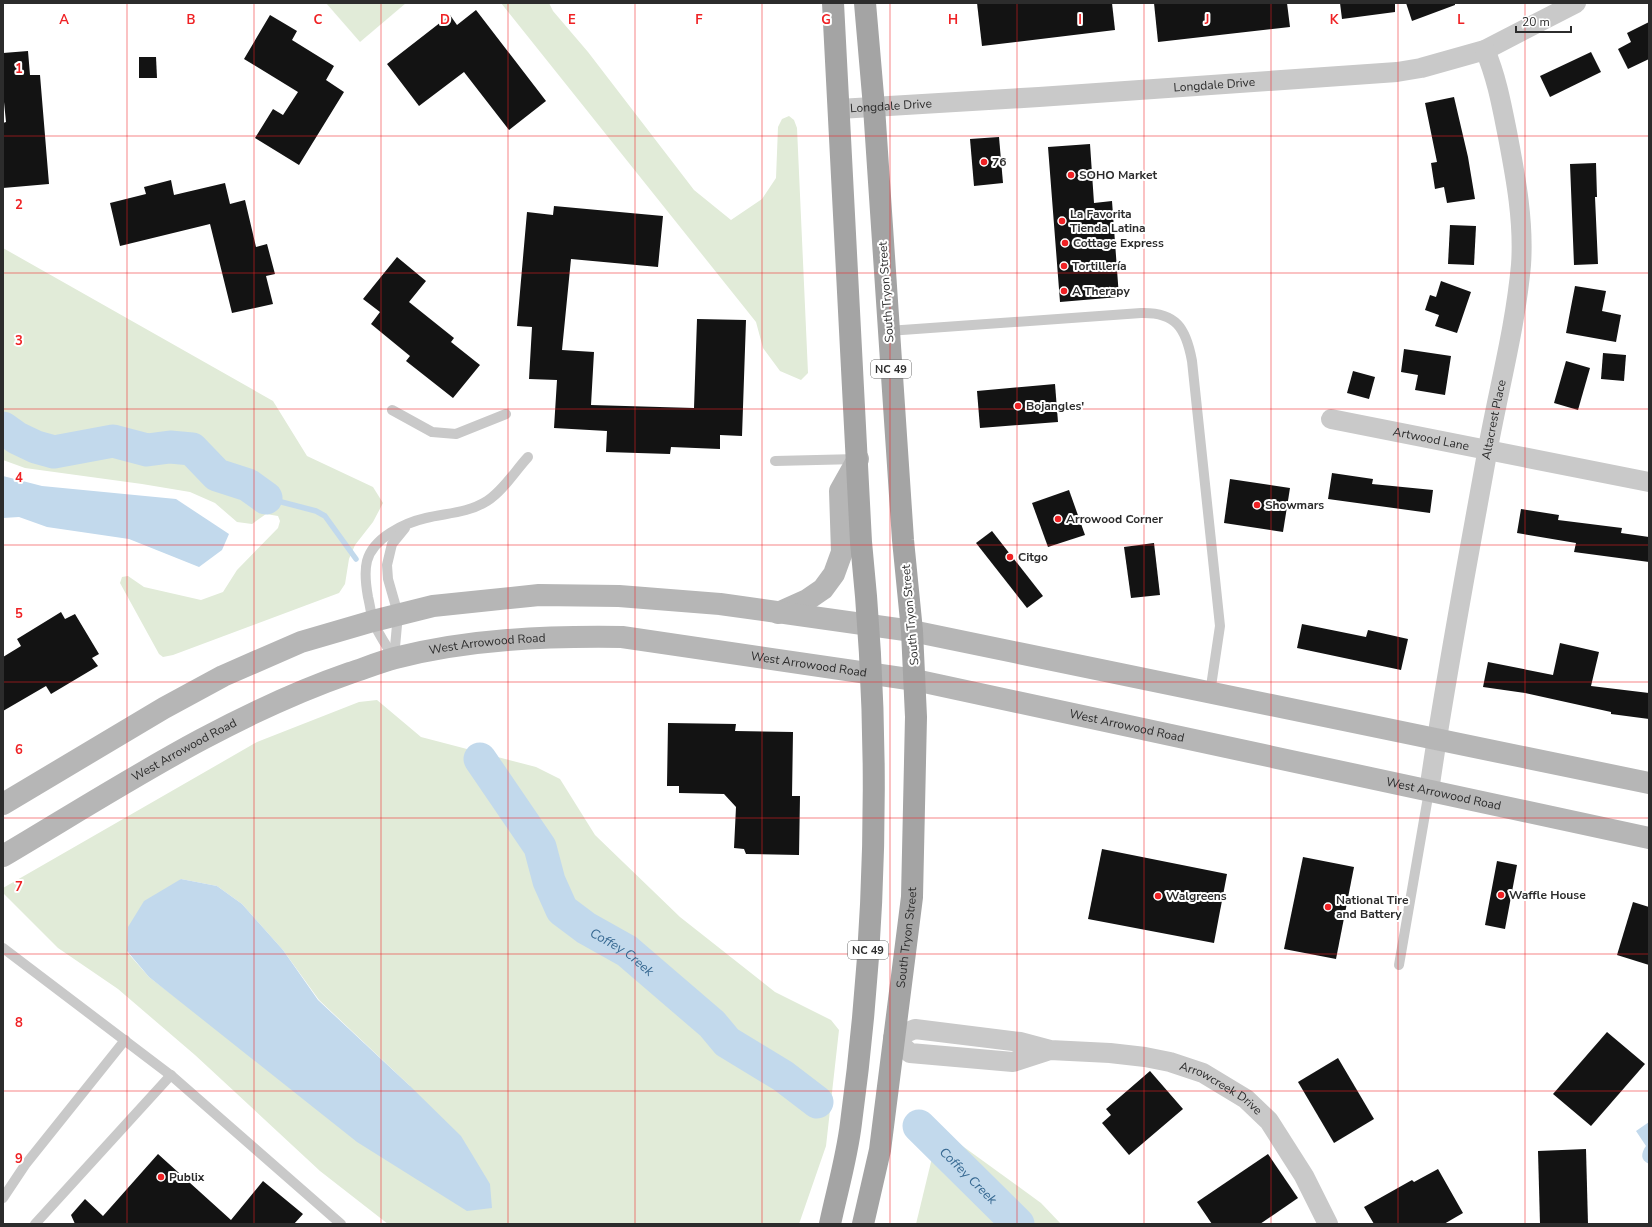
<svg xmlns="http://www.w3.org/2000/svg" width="1652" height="1227" viewBox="0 0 1652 1227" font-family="'Nunito Sans',sans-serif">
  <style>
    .green { fill: #e1ebd8; fill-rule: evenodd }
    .water { fill: #c2d9ec }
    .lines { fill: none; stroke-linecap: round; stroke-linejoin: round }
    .stream { stroke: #c2d9ec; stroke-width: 5.5 }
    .river { stroke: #c2d9ec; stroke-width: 33 }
    .building { fill: #131313 }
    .service { stroke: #c9c9c9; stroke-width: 10 }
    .minor { stroke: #c9c9c9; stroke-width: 20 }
    .secondary { stroke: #b6b6b6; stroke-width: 22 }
    .primary { stroke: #a4a4a4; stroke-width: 22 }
    .grid { fill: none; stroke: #ef2124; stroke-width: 1; stroke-opacity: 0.55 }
    .poi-dot { fill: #ef2124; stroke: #fff; stroke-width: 1.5 }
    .labels { text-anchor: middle; stroke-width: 4; stroke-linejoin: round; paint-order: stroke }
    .shield { fill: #fff; stroke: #6b6b6b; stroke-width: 1 }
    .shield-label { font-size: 11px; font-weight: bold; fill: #2c2c2c }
    .street-label { font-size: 12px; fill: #2c2c2c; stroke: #fff }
    .poi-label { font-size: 12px; font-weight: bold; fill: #2c2c2c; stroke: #fff; text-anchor: start }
    .water-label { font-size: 13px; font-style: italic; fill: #366891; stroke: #fff }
    .grid-label { font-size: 13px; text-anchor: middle; font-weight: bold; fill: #ef2124; stroke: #fff; stroke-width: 4; stroke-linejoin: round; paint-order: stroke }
  </style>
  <rect width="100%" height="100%" fill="#fff"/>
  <g class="green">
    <path d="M 326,3 L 406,3 L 360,42 Z"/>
    <path d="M 501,3 L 549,3 L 553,11 L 588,52 L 694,190 L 731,220 L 762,199 L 776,178 L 778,127 L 782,119 L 789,116 L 794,120 L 797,128 L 808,373 L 801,380 L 780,371 L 763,348 L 756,322 Z"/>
    <path d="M 3,248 L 273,401 L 307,456 L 373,487 L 383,503 L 373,522 L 355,545 L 349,559 L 345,584 L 339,593 L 173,655 L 163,657 L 159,654 L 120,583 L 122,577 L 128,576 L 144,587 L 201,600 L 223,592 L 237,570 L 278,528 L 280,521 L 278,516 L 266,514 L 252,524 L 237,522 L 215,503 L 190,492 L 142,484 L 25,468 L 3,460 Z"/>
    <path d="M 377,700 L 421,737 L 536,767 L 560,779 L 595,835 L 680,917 L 775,992 L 831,1020 L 839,1030 L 826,1146 L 799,1224 L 388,1224 L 320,1171 L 195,1055 L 118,989 L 58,948 L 3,893 L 3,888 L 257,742 L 359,702 ZM 181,879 L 217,886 L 242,904 L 283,950 L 319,1000 L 410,1086 L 179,1000 L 149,977 L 127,952 Z"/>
    <path d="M 939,1129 L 1041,1203 L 1061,1224 L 916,1224 Z"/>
  </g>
  <g class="water">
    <path d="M 3,476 L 42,486 L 176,499 L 229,534 L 222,550 L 199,567 L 129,539 L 47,527 L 19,517 L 3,518 Z"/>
    <path d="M 181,879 L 217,886 L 242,904 L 283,950 L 318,1000 L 410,1086 L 461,1136 L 490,1184 L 492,1208 L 467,1211 L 357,1142 L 149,977 L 127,951 L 128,927 L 144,901 Z"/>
    <path d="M 1649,1122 L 1649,1164 C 1640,1160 1641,1153 1646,1146 L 1636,1131 Z"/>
  </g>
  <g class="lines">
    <path class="stream" d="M 266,498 L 316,511 L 325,516 L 356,559"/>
    <g class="river">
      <path d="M 3,428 L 17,438 L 36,447 L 54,452 L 113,441 L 147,450 L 170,447 L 192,449 L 217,475 L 248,485 L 266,498"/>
      <path id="s1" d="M 480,759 L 540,847 L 549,881 L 562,910 L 586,928 L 627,951 L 712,1024 L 727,1042 L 783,1076 L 817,1102"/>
      <path id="s2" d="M 919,1126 L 1018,1224"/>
    </g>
  </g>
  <g class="building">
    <path d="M 977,3 L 1112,3 L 1115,30 L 982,46 Z"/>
    <path d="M 1154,3 L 1287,3 L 1290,27 L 1158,42 Z"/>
    <path d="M 1340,3 L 1395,3 L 1395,12 L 1342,19 Z"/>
    <path d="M 1406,3 L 1455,3 L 1455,5 L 1412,21 Z"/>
    <path d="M 476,10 L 546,101 L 509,130 L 464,72 L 419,106 L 387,64 L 450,15 L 457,25 Z"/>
    <path d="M 270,15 L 297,31 L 292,40 L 334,66 L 326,80 L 344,92 L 299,165 L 255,138 L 273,109 L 283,115 L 298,92 L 244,59 Z"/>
    <path d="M 1649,22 L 1649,59 L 1628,69 L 1618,49 L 1631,42 L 1627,33 Z"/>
    <path d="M 28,51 L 30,75 L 40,75 L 49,184 L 3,188 L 3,123 L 6,122 L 3,92 L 3,53 Z"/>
    <path d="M 1591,52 L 1601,72 L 1550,97 L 1540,76 Z"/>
    <path d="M 139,57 L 156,57 L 157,78 L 139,78 Z"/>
    <path d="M 1454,97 L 1468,157 L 1475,199 L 1447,203 L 1444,187 L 1435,189 L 1431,163 L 1437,162 L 1425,103 Z"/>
    <path d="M 999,137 L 1003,183 L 974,186 L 970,139 Z"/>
    <path d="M 1090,144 L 1094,203 L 1112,201 L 1119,297 L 1060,302 L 1048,147 Z"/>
    <path d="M 1596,163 L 1597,197 L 1595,197 L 1598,264 L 1574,265 L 1570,164 Z"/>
    <path d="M 171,180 L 174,195 L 225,183 L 230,204 L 245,200 L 256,247 L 267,244 L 275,274 L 266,276 L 273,304 L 232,313 L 210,224 L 120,246 L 110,203 L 146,194 L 144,187 Z"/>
    <path d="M 554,206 L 663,216 L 658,267 L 571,259 L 562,350 L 594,352 L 591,405 L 694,408 L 697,319 L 746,320 L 742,436 L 720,435 L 720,449 L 671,447 L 670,454 L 606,452 L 607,431 L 554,428 L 557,380 L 529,379 L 532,327 L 517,326 L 527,212 L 553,215 Z"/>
    <path d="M 1450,225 L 1476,226 L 1474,265 L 1448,264 Z"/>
    <path d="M 397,257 L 426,281 L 409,302 L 454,338 L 451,342 L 480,365 L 453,398 L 406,361 L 410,356 L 371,324 L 380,312 L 363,299 Z"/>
    <path d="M 1441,281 L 1471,292 L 1457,333 L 1435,326 L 1439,315 L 1425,310 L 1430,295 L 1436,297 Z"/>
    <path d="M 1575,286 L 1606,291 L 1602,311 L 1621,315 L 1616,342 L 1566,333 Z"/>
    <path d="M 1404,349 L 1451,356 L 1445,395 L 1415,390 L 1418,375 L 1401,372 Z"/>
    <path d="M 1603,353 L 1626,355 L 1624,381 L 1601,379 Z"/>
    <path d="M 1566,361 L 1590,368 L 1578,410 L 1554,403 Z"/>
    <path d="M 1353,371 L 1375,377 L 1369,399 L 1347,393 Z"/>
    <path d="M 1055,384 L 1058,422 L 980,428 L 977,391 Z"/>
    <path d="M 1332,473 L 1373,479 L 1372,484 L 1433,490 L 1430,513 L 1328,499 Z"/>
    <path d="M 1230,479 L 1290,488 L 1283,532 L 1224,523 Z"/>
    <path d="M 1069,490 L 1085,535 L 1048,547 L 1032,503 Z"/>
    <path d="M 1521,509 L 1559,515 L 1558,520 L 1622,528 L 1621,533 L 1649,537 L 1649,562 L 1574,552 L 1576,543 L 1517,533 Z"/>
    <path d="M 992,531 L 1043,596 L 1027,608 L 976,543 Z"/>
    <path d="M 1154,543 L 1160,595 L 1131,598 L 1124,547 Z"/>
    <path d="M 61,612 L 65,619 L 75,614 L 99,654 L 92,658 L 98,666 L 51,694 L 46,686 L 3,711 L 3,657 L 21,646 L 17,639 Z"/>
    <path d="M 1302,624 L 1366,637 L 1368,630 L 1408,639 L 1401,670 L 1297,648 Z"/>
    <path d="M 1560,643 L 1599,652 L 1591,686 L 1649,693 L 1649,719 L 1611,714 L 1611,712 L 1525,693 L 1483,687 L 1488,662 L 1553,675 Z"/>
    <path d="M 668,723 L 736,724 L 735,731 L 793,732 L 792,796 L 800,796 L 799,855 L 746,854 L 744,849 L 734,848 L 736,807 L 724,794 L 679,793 L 679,786 L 667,786 Z"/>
    <path d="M 1102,849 L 1227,874 L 1214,943 L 1088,919 Z"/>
    <path d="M 1303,857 L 1354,867 L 1336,959 L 1284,949 Z"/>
    <path d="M 1497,861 L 1517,865 L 1505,929 L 1485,925 Z"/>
    <path d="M 1633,902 L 1649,907 L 1649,965 L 1617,955 Z"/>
    <path d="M 1607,1032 L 1645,1064 L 1591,1126 L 1553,1094 Z"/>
    <path d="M 1338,1058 L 1374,1119 L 1334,1143 L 1298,1082 Z"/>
    <path d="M 1150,1071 L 1183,1109 L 1129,1155 L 1102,1123 L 1111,1115 L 1106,1109 Z"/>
    <path d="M 1586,1149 L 1588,1224 L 1540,1224 L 1538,1151 Z"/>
    <path d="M 158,1154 L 231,1220 L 263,1181 L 303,1214 L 294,1224 L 75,1224 L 71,1215 L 85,1199 L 103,1216 Z"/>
    <path d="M 1268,1154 L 1298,1198 L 1260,1224 L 1212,1224 L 1197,1202 Z"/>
    <path d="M 1438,1169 L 1463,1213 L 1444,1224 L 1374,1224 L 1364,1207 L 1412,1180 L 1414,1182 Z"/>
  </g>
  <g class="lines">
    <g class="service">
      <path d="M 888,331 L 1141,313 C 1176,312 1186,328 1192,361 L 1220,626 L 1210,693"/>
      <path d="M 392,410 L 432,432 L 456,434 L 506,414"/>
      <path d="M 775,461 L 858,459"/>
      <path d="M 394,658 C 387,646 378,634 373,621 C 371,614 370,605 368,597 C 366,586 364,573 367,561 C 373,538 404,523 426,518 C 447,513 468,513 487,501 C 503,491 515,471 528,457"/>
      <path d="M 394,658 L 398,614 L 388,579 L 387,565 L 392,544 L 405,528"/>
      <path d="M 3,948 L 173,1077 L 341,1224"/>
      <path d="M 1399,965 L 1429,791"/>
      <path d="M 3,1198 L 25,1165 L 125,1040"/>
      <path d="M 35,1224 L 171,1075"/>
    </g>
    <g class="minor">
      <path id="s3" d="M 839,109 L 1039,97 L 1397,72 L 1421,68 L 1485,50 L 1576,3"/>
      <path id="s4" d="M 1331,419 L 1649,482"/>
      <path id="s5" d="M 1429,791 C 1445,680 1466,570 1486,459 C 1497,395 1515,331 1521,265 C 1524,222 1516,179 1508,137 C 1502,107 1497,78 1485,50"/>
      <path id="s6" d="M 1050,1050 L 1013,1062 L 910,1053 L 893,1038 L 915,1029 L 1020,1042 L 1050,1050 L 1110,1053 L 1145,1057 L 1170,1062 L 1203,1073 L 1246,1099 L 1269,1121 L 1304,1176 L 1328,1224"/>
    </g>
    <g class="secondary">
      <path d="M 778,613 L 807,600 L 823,589 L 834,574 L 842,552 L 840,491 L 858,459"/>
      <path d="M 3,804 L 164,708 L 223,676 L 301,642 L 373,621 L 433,606 L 539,595 L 619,596 L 720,604 L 912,631 L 1649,783"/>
      <path id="s7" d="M 3,856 C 116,789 226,716 350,673 C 365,668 380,662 395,658 C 469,639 545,636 622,637 L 915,680 L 1649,838"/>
    </g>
    <g class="primary">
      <path d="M 830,1224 C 837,1191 847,1157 851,1123 C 877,931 881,734 861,542 L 833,3"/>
      <path id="s8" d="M 863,1224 L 880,1150 L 912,897 L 916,717 L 912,631 L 903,540 L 874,107 L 865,3"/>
    </g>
  </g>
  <path class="grid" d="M 127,3 L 127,1224M 254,3 L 254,1224M 381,3 L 381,1224M 508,3 L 508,1224M 635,3 L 635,1224M 762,3 L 762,1224M 890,3 L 890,1224M 1017,3 L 1017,1224M 1144,3 L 1144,1224M 1271,3 L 1271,1224M 1398,3 L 1398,1224M 1525,3 L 1525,1224M 3,136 L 1649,136M 3,273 L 1649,273M 3,409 L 1649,409M 3,545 L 1649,545M 3,682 L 1649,682M 3,818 L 1649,818M 3,954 L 1649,954M 3,1091 L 1649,1091"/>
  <g class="poi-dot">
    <circle cx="984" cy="162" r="4"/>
    <circle cx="1071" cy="175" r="4"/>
    <circle cx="1062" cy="221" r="4"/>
    <circle cx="1065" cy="243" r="4"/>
    <circle cx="1064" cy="266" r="4"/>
    <circle cx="1064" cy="291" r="4"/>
    <circle cx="1018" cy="406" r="4"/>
    <circle cx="1257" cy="505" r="4"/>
    <circle cx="1058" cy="519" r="4"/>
    <circle cx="1010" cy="557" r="4"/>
    <circle cx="1501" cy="895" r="4"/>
    <circle cx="1158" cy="896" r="4"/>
    <circle cx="1328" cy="907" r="4"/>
    <circle cx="161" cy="1177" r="4"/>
  </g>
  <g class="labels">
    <g class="shield">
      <rect x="871" y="360" width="40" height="18" rx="3"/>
      <rect x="848" y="941" width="40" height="18" rx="3"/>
    </g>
    <g class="shield-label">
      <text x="891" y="373">NC 49</text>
      <text x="868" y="954">NC 49</text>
    </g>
    <g class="street-label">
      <text dy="4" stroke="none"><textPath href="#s3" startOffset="376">Longdale Drive</textPath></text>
      <text dy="4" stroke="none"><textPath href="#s3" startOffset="52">Longdale Drive</textPath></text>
      <text transform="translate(886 292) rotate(-94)" y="4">South Tryon Street</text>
      <text dy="4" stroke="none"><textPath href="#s5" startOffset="377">Altacrest Place</textPath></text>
      <text dy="4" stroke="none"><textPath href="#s4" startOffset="102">Artwood Lane</textPath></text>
      <text transform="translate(910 615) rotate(-95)" y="4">South Tryon Street</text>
      <text dy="4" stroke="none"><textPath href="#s7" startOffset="534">West Arrowood Road</textPath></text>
      <text dy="4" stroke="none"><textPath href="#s7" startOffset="858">West Arrowood Road</textPath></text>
      <text dy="4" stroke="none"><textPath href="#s7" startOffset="1182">West Arrowood Road</textPath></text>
      <text dy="4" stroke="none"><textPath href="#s7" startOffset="210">West Arrowood Road</textPath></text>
      <text dy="4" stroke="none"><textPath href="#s7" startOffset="1506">West Arrowood Road</textPath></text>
      <text dy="4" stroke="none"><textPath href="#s8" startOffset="290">South Tryon Street</textPath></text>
      <text dy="4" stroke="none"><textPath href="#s6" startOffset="504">Arrowcreek Drive</textPath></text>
    </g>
    <g class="poi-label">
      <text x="992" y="166">76</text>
      <text x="1079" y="179">SOHO Market</text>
      <text x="1070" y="218">La Favorita<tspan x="1070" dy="14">Tienda Latina</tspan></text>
      <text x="1073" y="247">Cottage Express</text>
      <text x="1072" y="270">Tortillería</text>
      <text x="1072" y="295">A Therapy</text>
      <text x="1026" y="410">Bojangles'</text>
      <text x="1265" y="509">Showmars</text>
      <text x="1066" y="523">Arrowood Corner</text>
      <text x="1018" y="561">Citgo</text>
      <text x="1509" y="899">Waffle House</text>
      <text x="1166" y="900">Walgreens</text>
      <text x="1336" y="904">National Tire<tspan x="1336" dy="14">and Battery</tspan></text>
      <text x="169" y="1181">Publix</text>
    </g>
    <g class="water-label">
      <text dy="5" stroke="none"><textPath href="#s1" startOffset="247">Coffey Creek</textPath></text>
      <text dy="5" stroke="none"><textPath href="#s2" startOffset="70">Coffey Creek</textPath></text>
    </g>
  </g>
  <g class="grid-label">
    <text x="64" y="24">A</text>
    <text x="191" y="24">B</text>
    <text x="318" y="24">C</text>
    <text x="445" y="24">D</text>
    <text x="572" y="24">E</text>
    <text x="699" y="24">F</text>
    <text x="826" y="24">G</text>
    <text x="953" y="24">H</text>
    <text x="1080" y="24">I</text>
    <text x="1207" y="24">J</text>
    <text x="1334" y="24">K</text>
    <text x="1461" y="24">L</text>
    <text x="19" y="73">1</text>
    <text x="19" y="209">2</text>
    <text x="19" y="345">3</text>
    <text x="19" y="482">4</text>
    <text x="19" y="618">5</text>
    <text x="19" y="754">6</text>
    <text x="19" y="891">7</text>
    <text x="19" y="1027">8</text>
    <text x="19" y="1163">9</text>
  </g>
  <rect width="1652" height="1227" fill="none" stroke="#2c2c2c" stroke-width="8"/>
  <path d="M1516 26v6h55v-6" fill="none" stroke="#2c2c2c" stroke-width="2"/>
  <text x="1522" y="26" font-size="12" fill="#2c2c2c" stroke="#ffffff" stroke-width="3" paint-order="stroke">20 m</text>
</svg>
